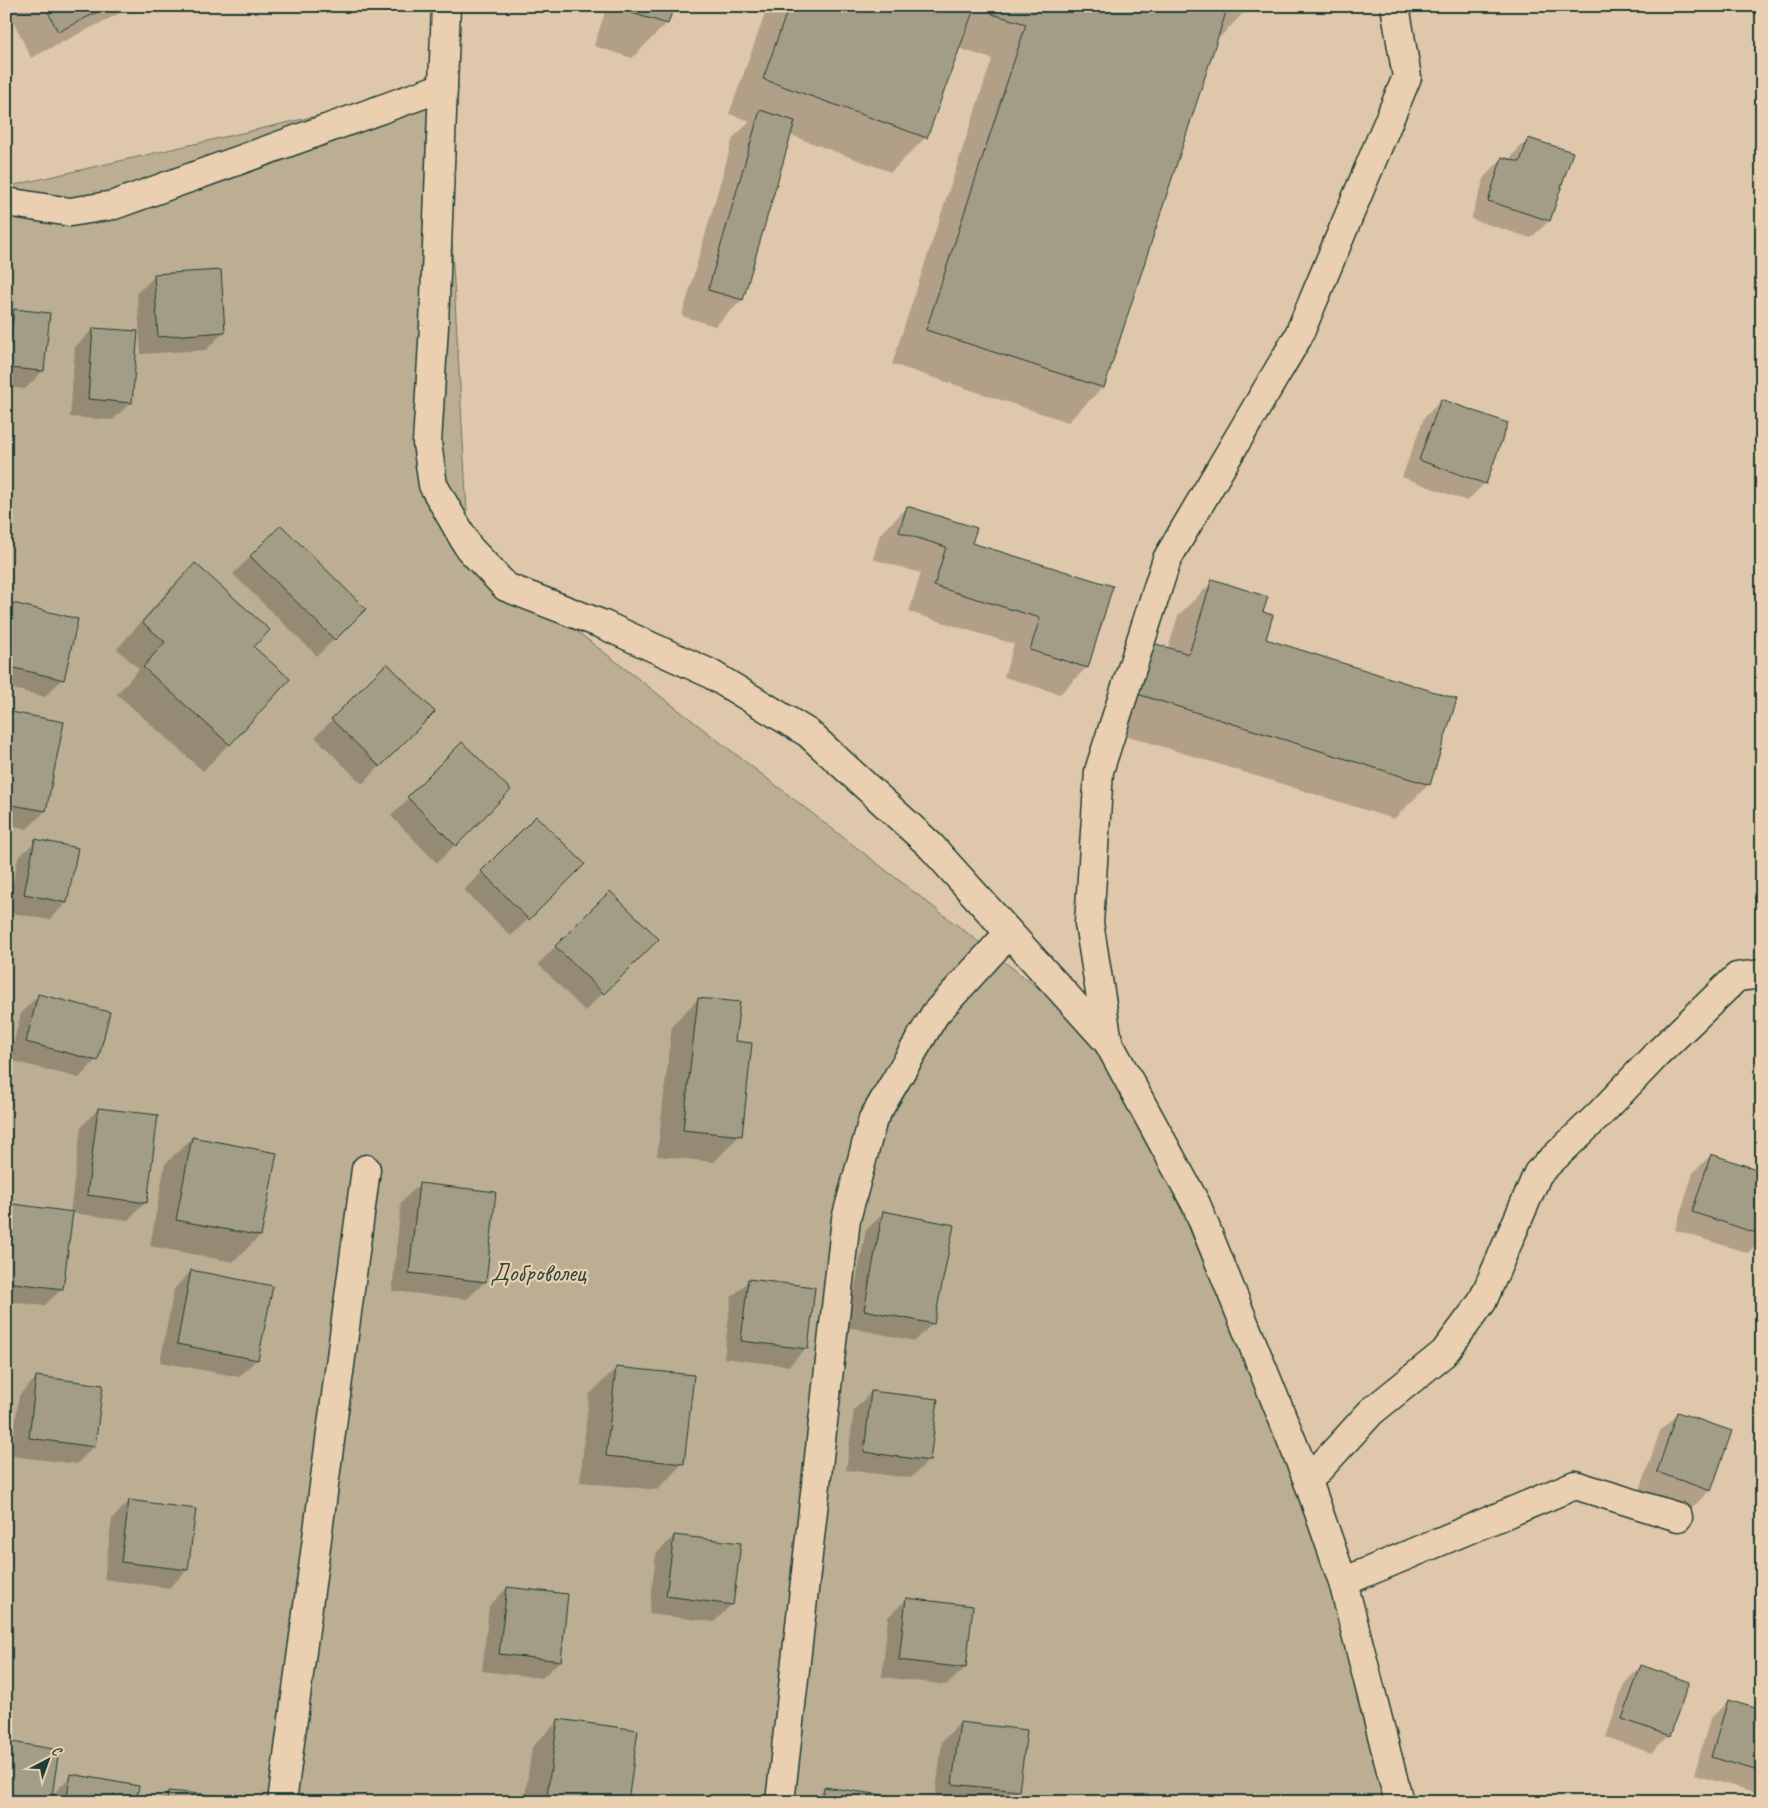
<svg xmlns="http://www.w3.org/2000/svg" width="1768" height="1808" viewBox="0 0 1768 1808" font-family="Caveat,sans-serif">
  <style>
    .green { fill: #bbae93; stroke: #6d7664 }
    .shadow { fill: #0003 }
    .building { fill: #a39d85; stroke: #1f3d34 }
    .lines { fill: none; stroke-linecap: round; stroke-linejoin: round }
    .minor-casing { stroke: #1f3d34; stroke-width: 31 }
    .minor { stroke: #ead0b1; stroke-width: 28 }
    .labels { text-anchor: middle; stroke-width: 4.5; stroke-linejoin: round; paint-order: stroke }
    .park-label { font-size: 25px; fill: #2f483e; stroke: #ead0b1 }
  </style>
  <rect width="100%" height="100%" fill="#dec7aa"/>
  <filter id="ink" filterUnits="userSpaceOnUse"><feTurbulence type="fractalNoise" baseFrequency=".02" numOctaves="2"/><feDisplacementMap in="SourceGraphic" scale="10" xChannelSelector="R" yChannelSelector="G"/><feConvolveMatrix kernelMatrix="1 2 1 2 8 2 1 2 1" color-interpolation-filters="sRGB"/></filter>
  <g filter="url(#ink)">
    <path class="green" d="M 443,87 L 469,548 L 1108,1042 L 1343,1582 L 1389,1802 L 6,1802 L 6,187 Z"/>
    <g class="shadow">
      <path d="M 6,6 L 125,6 L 118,14 L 31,58 Z"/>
      <path d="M 607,6 L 672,6 L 667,23 L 632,58 L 594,46 Z"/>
      <path d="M 768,6 L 973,6 L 972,10 L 976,6 L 1250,6 L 1220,37 L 1217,36 L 1103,387 L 1068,422 L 892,364 L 992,59 L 958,48 L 926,137 L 891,172 L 790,135 L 742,300 L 715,326 L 682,316 L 733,138 L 750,121 L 729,114 Z"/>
      <path d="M 1528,139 L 1549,221 L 1531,238 L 1471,219 L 1485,176 L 1503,158 L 1509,160 L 1511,157 Z"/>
      <path d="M 155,276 L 224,332 L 206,350 L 141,354 L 137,293 Z"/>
      <path d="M 15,311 L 43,371 L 25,389 L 6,387 L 6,374 L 8,374 L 13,328 L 11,328 L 6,370 L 6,319 Z"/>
      <path d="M 93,329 L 131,402 L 113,420 L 70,417 L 75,347 Z"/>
      <path d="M 1441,400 L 1485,483 L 1467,501 L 1402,477 L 1424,418 Z"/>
      <path d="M 907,508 L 970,544 L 1087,667 L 1060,694 L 1004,677 L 1014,644 L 909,612 L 921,573 L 873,559 L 880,534 Z"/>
      <path d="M 281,527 L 364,609 L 317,656 L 233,574 Z"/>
      <path d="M 195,565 L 253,647 L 288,679 L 229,744 L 203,771 L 117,694 L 139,669 L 117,649 L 168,591 Z"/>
      <path d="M 1213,581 L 1262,613 L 1264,640 L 1429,784 L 1394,819 L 1103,728 L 1168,649 L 1178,616 Z"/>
      <path d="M 13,605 L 62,679 L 45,697 L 6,687 L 6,611 Z"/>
      <path d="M 387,665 L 434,712 L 362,784 L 315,737 Z"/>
      <path d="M 6,712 L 62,723 L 45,811 L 27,829 L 6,824 Z"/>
      <path d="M 462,744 L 510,790 L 437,863 L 391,816 Z"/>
      <path d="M 536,817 L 583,864 L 511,936 L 464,890 Z"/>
      <path d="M 36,841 L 66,903 L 49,920 L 7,912 L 18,858 Z"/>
      <path d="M 610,892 L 657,939 L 585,1011 L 538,964 Z"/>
      <path d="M 39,995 L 96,1060 L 79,1078 L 9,1060 L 21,1013 Z"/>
      <path d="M 698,999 L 734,1043 L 740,1135 L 714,1162 L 657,1156 L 672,1025 Z"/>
      <path d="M 98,1109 L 146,1202 L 128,1220 L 71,1213 L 62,1289 L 44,1306 L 6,1301 L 6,1205 L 70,1213 L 81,1127 Z"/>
      <path d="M 192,1138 L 276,1154 L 260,1236 L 233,1262 L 150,1246 L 165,1164 Z"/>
      <path d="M 1711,1155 L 1762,1172 L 1762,1239 L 1748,1253 L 1675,1230 L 1693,1173 Z"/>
      <path d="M 419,1185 L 485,1282 L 467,1299 L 392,1291 L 401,1202 Z"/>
      <path d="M 884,1213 L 933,1323 L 915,1341 L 847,1327 L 866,1230 Z"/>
      <path d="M 191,1271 L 257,1359 L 239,1377 L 160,1362 L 174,1289 Z"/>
      <path d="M 748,1281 L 806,1348 L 789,1366 L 724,1358 L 731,1298 Z"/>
      <path d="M 616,1368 L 683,1463 L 657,1490 L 580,1482 L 589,1395 Z"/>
      <path d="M 36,1378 L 94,1446 L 77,1464 L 11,1456 L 19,1395 Z"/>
      <path d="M 871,1392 L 929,1460 L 911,1478 L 846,1470 L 854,1410 Z"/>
      <path d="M 1678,1413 L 1710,1490 L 1692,1508 L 1640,1490 L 1660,1431 Z"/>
      <path d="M 129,1501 L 187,1570 L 169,1588 L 104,1579 L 112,1519 Z"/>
      <path d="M 674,1536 L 732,1604 L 714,1622 L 649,1614 L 656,1554 Z"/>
      <path d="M 507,1588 L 560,1661 L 542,1678 L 482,1671 L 489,1606 Z"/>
      <path d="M 906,1600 L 965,1668 L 947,1685 L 882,1677 L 888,1617 Z"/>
      <path d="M 1641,1666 L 1669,1735 L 1651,1753 L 1606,1737 L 1624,1684 Z"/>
      <path d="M 1728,1701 L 1762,1711 L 1762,1794 L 1694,1775 L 1710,1719 Z"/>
      <path d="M 559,1720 L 626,1802 L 524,1802 L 532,1747 Z"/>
      <path d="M 960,1723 L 1018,1791 L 1007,1802 L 935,1801 L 942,1741 Z"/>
      <path d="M 6,1743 L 51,1796 L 71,1776 L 135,1802 L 6,1802 Z"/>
      <path d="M 824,1789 L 889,1802 L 811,1802 Z"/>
      <path d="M 168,1792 L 233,1802 L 158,1802 Z"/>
    </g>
    <g class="building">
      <path d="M 45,6 L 109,6 L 58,32 Z"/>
      <path d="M 630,6 L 674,6 L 668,24 L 628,12 Z"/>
      <path d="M 789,6 L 975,6 L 927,138 L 763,79 Z"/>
      <path d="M 995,6 L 1228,6 L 1104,388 L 926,330 L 1026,24 L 992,14 Z"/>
      <path d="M 760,110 L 795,121 L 743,300 L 708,290 Z"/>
      <path d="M 1528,138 L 1573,152 L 1550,221 L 1488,201 L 1502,157 L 1520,162 Z"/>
      <path d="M 221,270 L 225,332 L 158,337 L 154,274 Z"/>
      <path d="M 14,309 L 50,313 L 44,371 L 8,368 Z"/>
      <path d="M 93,328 L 138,331 L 132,403 L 88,399 Z"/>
      <path d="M 1441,399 L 1508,423 L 1486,484 L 1419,460 Z"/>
      <path d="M 907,506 L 977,528 L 972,543 L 1113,586 L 1088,668 L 1030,650 L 1040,618 L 934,586 L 946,547 L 899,532 Z"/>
      <path d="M 281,525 L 366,609 L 335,640 L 250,556 Z"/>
      <path d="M 195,563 L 270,630 L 254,647 L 290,679 L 230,745 L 143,667 L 165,642 L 142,622 Z"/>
      <path d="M 1212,579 L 1268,597 L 1263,612 L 1273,615 L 1266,639 L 1457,699 L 1430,785 L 1137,694 L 1153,643 L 1189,654 Z"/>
      <path d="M 13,603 L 78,619 L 64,680 L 6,666 L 6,630 Z"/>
      <path d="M 387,663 L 435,712 L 380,767 L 331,719 Z"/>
      <path d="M 6,711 L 64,722 L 46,811 L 6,804 Z"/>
      <path d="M 462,742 L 511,790 L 456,846 L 407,797 Z"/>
      <path d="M 536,816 L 585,864 L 529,920 L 481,871 Z"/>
      <path d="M 35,839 L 78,848 L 67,903 L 24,894 Z"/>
      <path d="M 610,891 L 659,939 L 604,994 L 555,946 Z"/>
      <path d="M 38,994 L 110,1012 L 98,1061 L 26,1042 Z"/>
      <path d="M 698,998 L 740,1002 L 735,1041 L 752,1043 L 742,1136 L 683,1130 Z"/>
      <path d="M 98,1108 L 158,1115 L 147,1203 L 87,1195 Z"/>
      <path d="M 192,1137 L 277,1153 L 261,1236 L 176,1220 Z"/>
      <path d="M 1711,1154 L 1762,1171 L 1762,1235 L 1692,1212 Z"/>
      <path d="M 419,1183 L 496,1192 L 486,1282 L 409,1273 Z"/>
      <path d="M 6,1203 L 73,1212 L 63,1289 L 6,1282 Z"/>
      <path d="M 883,1211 L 954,1225 L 934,1324 L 864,1310 Z"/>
      <path d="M 191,1270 L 273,1286 L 258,1360 L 177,1344 Z"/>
      <path d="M 748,1279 L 815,1287 L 808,1349 L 741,1341 Z"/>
      <path d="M 616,1367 L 694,1375 L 684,1464 L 606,1456 Z"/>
      <path d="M 36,1376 L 103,1385 L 95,1447 L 29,1438 Z"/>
      <path d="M 871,1391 L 938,1399 L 930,1461 L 864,1452 Z"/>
      <path d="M 1677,1412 L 1732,1431 L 1711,1491 L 1657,1472 Z"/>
      <path d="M 129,1500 L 196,1509 L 188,1570 L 121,1562 Z"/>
      <path d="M 674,1535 L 741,1543 L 733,1605 L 666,1596 Z"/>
      <path d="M 507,1587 L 568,1594 L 561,1661 L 499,1654 Z"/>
      <path d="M 906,1598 L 973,1606 L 966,1668 L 899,1660 Z"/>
      <path d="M 1641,1665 L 1689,1682 L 1670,1736 L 1622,1719 Z"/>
      <path d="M 1728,1700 L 1762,1710 L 1762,1772 L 1711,1757 Z"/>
      <path d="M 558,1719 L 638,1730 L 628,1802 L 546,1802 Z"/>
      <path d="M 960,1722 L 1027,1730 L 1019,1791 L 952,1784 Z"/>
      <path d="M 6,1741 L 59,1750 L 51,1802 L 6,1801 Z"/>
      <path d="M 71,1774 L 139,1786 L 136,1802 L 66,1802 Z"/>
      <path d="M 824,1787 L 891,1796 L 890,1802 L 822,1802 Z"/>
      <path d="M 168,1791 L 235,1797 L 234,1802 L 167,1802 Z"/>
    </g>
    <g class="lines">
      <defs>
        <g id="minor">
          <path d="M 446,6 L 434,326 L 427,443 L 433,485 L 469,548 L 506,587 L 604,625 L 709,673 L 808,733 L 930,845 L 1108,1042 L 1196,1204 L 1308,1481 L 1343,1582 L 1399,1802"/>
          <path d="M 6,202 L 70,212 L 114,205 L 443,87"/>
          <path d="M 1108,1042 L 1089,923 L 1099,771 L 1167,559 L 1298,337 L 1407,77 L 1395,6"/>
          <path d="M 1308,1481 L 1371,1412 L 1444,1353 L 1482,1302 L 1538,1173 L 1600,1114 L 1656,1055 L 1737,977 L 1762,974"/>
          <path d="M 1343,1582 L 1575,1485 L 1678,1517"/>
          <path d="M 282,1802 L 366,1169"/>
          <path d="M 780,1802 L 846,1219 L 873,1119 L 935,1014 L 1009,933"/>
        </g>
      </defs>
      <use href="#minor" class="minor-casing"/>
      <use href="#minor" class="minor"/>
    </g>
  </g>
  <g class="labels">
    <g class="park-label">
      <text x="538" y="1281">Доброволец</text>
    </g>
  </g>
  <rect width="1768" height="1808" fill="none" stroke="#ead0b1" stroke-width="25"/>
  <rect x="12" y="12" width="1743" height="1783" fill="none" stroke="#1f3d34" stroke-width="2" filter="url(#ink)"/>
  <g transform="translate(48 1760) rotate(41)" stroke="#ead0b1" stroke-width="4" paint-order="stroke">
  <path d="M0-4L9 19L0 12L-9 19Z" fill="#1f3d34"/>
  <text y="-8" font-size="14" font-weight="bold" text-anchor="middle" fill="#1f3d34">С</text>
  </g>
</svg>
